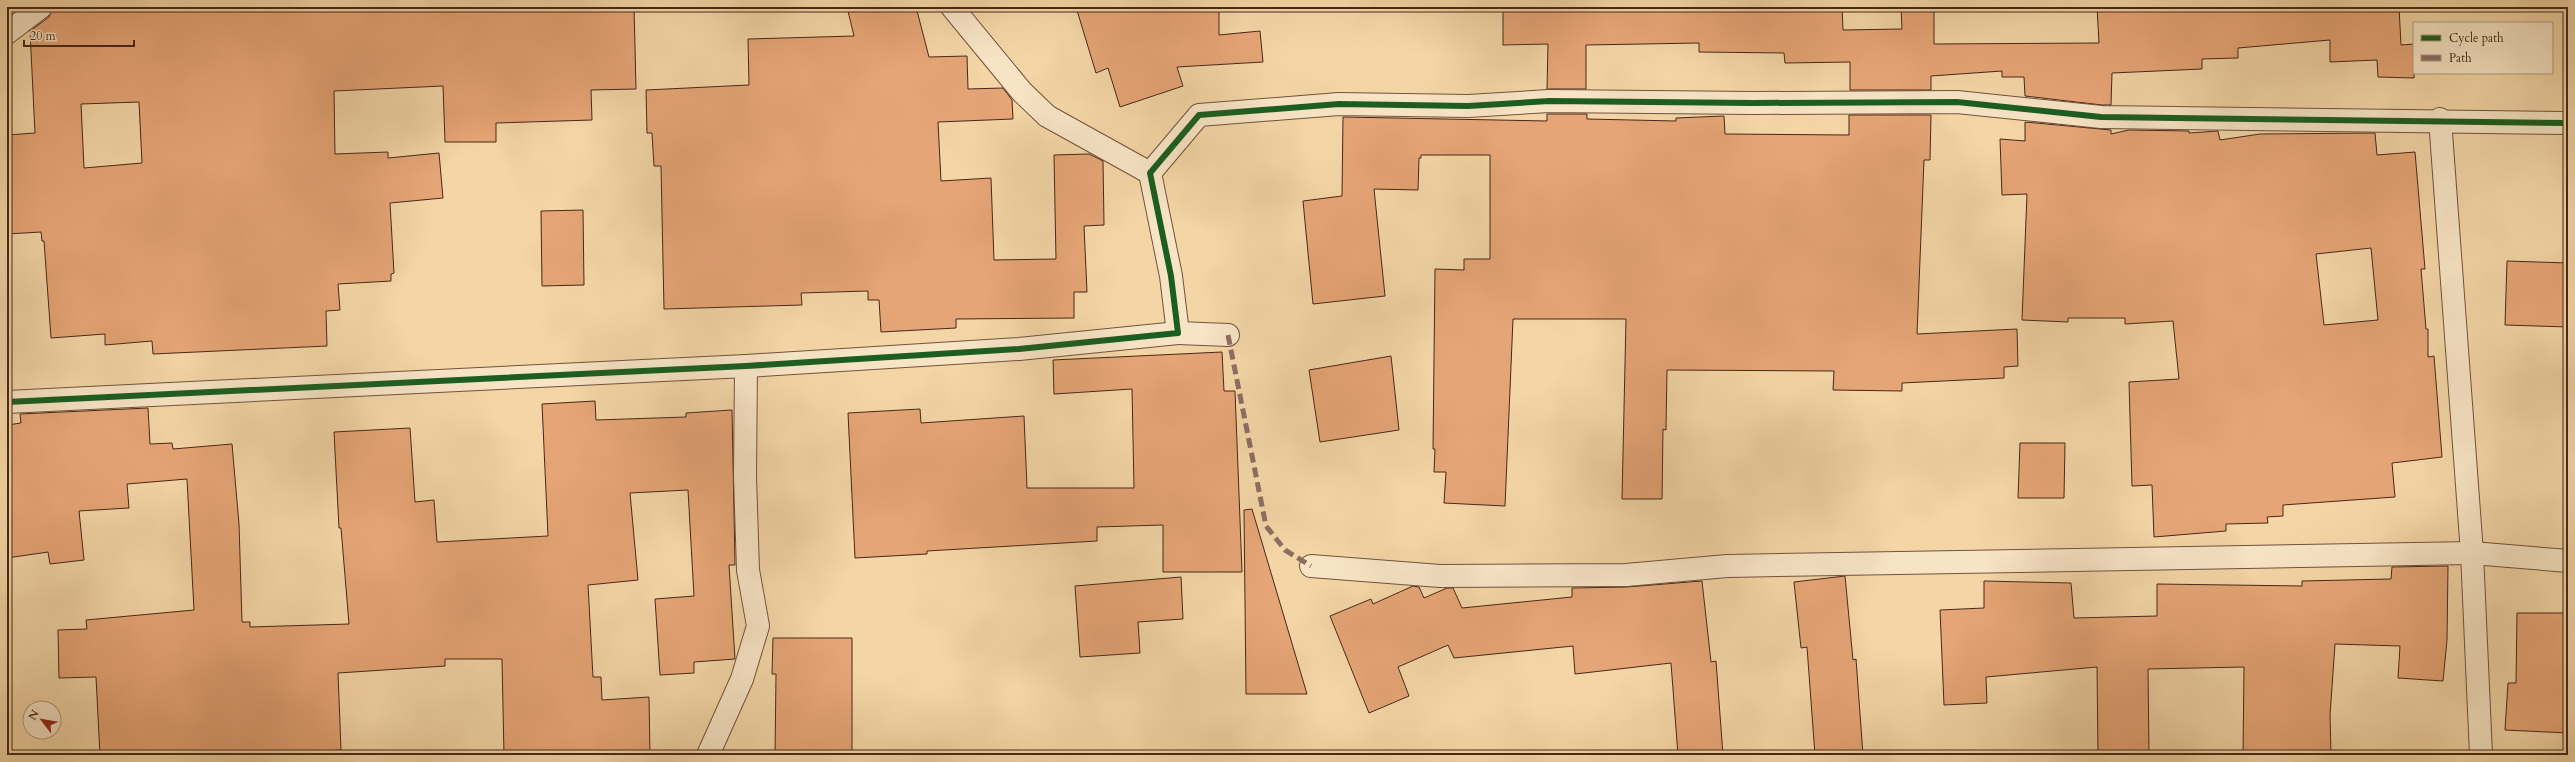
<svg xmlns="http://www.w3.org/2000/svg" width="2575" height="762" viewBox="0 0 2575 762" font-family="Cardo,serif">
  <style>
    .building { fill: #e6a576; stroke: #472819; fill-rule: evenodd }
    .lines { fill: none; stroke-linecap: round; stroke-linejoin: round }
    .street-casing { stroke: #72533c; stroke-width: 24 }
    .street { stroke: #f7e4c5; stroke-width: 22 }
    .quiet { stroke: #8d6e63; stroke-width: 5; stroke-dasharray: 10 5; stroke-linecap: butt }
    .cycleway-casing { stroke: #f7e4c5; stroke-width: 8 }
    .cycleway { stroke: #1b5e20; stroke-width: 6 }
  </style>
  <rect width="100%" height="100%" fill="#f3d5a6"/>
  <filter id="stains"><feTurbulence type="fractalNoise" baseFrequency=".005" numOctaves="4"/><feColorMatrix values="0 0 0 0 .2 0 0 0 0 .09 0 0 0 0 .02 0 0 0 .5 -.17"/></filter>
  <radialGradient id="worn" r=".72"><stop offset=".6" stop-color="#630" stop-opacity="0"/><stop offset="1" stop-color="#630" stop-opacity=".3"/></radialGradient>
  <g class="building">
    <path d="M 53,7 L 634,7 L 636,89 L 591,90 L 592,120 L 496,123 L 496,142 L 445,142 L 443,86 L 334,91 L 335,154 L 388,152 L 388,158 L 439,153 L 443,198 L 390,203 L 394,273 L 391,274 L 391,281 L 338,284 L 340,310 L 326,311 L 327,346 L 153,354 L 152,341 L 105,345 L 105,334 L 51,338 L 44,241 L 42,241 L 41,232 L 7,234 L 7,135 L 35,133 L 30,31 L 49,17 ZM 139,102 L 142,163 L 84,168 L 81,104 Z"/>
    <path d="M 847,7 L 916,7 L 929,57 L 967,56 L 968,89 L 1003,88 L 1012,100 L 1013,119 L 938,122 L 941,181 L 991,178 L 994,260 L 1056,259 L 1054,155 L 1089,154 L 1103,161 L 1104,225 L 1084,226 L 1087,292 L 1074,292 L 1074,318 L 956,319 L 956,328 L 881,332 L 879,300 L 868,300 L 868,291 L 801,293 L 802,305 L 664,309 L 661,166 L 654,166 L 652,133 L 647,133 L 646,90 L 749,85 L 748,39 L 854,36 Z"/>
    <path d="M 1076,7 L 1219,7 L 1219,35 L 1260,31 L 1263,62 L 1177,67 L 1183,86 L 1120,107 L 1108,68 L 1096,73 Z"/>
    <path d="M 1503,7 L 1842,7 L 1843,30 L 1902,29 L 1901,7 L 1934,7 L 1934,44 L 2099,43 L 2097,7 L 2399,7 L 2401,45 L 2414,44 L 2414,78 L 2378,77 L 2377,60 L 2330,62 L 2330,40 L 2238,48 L 2238,58 L 2202,59 L 2202,69 L 2112,73 L 2111,105 L 2102,105 L 2025,96 L 2024,77 L 2002,77 L 2002,71 L 1931,76 L 1931,90 L 1850,90 L 1850,62 L 1785,63 L 1784,53 L 1699,52 L 1699,43 L 1586,45 L 1586,89 L 1547,89 L 1548,44 L 1503,45 Z"/>
    <path d="M 1547,114 L 1587,114 L 1587,119 L 1676,121 L 1676,118 L 1724,116 L 1725,134 L 1849,135 L 1849,115 L 1931,115 L 1930,160 L 1924,160 L 1917,334 L 2017,329 L 2018,366 L 2004,367 L 2004,378 L 1902,383 L 1902,391 L 1833,390 L 1834,371 L 1667,370 L 1666,430 L 1663,429 L 1662,499 L 1622,499 L 1626,319 L 1513,319 L 1505,506 L 1444,503 L 1446,472 L 1434,472 L 1435,449 L 1433,449 L 1435,269 L 1464,270 L 1464,259 L 1490,259 L 1490,155 L 1421,155 L 1421,158 L 1419,158 L 1418,190 L 1374,189 L 1385,296 L 1313,304 L 1303,201 L 1342,196 L 1343,117 L 1547,121 Z"/>
    <path d="M 2025,122 L 2111,130 L 2111,134 L 2129,130 L 2189,131 L 2189,133 L 2218,131 L 2220,140 L 2260,134 L 2375,133 L 2377,155 L 2415,152 L 2425,269 L 2421,269 L 2426,329 L 2428,329 L 2428,357 L 2434,356 L 2442,457 L 2392,463 L 2395,497 L 2283,505 L 2283,516 L 2267,517 L 2268,523 L 2226,524 L 2226,531 L 2154,537 L 2152,485 L 2132,486 L 2129,382 L 2179,379 L 2173,321 L 2125,324 L 2125,318 L 2068,318 L 2068,322 L 2022,320 L 2027,194 L 2002,195 L 2000,139 L 2025,141 ZM 2371,248 L 2378,320 L 2324,325 L 2316,254 Z"/>
    <path d="M 583,210 L 584,285 L 542,286 L 541,211 Z"/>
    <path d="M 2507,261 L 2568,263 L 2568,327 L 2505,325 Z"/>
    <path d="M 1222,352 L 1224,391 L 1235,391 L 1242,572 L 1163,572 L 1163,525 L 1097,527 L 1097,541 L 927,551 L 927,554 L 855,558 L 848,413 L 920,409 L 921,423 L 1024,416 L 1027,488 L 1134,488 L 1132,389 L 1054,394 L 1053,360 Z"/>
    <path d="M 1391,356 L 1399,430 L 1320,442 L 1309,370 Z"/>
    <path d="M 595,401 L 596,420 L 686,417 L 686,413 L 732,410 L 735,565 L 729,565 L 735,659 L 694,662 L 694,673 L 660,675 L 655,599 L 694,596 L 688,490 L 630,493 L 638,580 L 588,585 L 593,677 L 601,677 L 602,700 L 649,697 L 650,755 L 504,755 L 502,659 L 445,659 L 445,666 L 338,673 L 341,750 L 251,755 L 100,755 L 96,677 L 59,678 L 58,630 L 87,629 L 86,620 L 194,610 L 187,479 L 127,484 L 129,508 L 79,511 L 84,560 L 50,564 L 48,552 L 7,558 L 7,425 L 21,423 L 20,414 L 148,408 L 150,444 L 172,443 L 173,449 L 232,444 L 239,524 L 242,622 L 250,622 L 250,627 L 349,624 L 341,528 L 339,528 L 334,432 L 410,428 L 415,502 L 434,500 L 437,542 L 548,536 L 542,404 Z"/>
    <path d="M 2020,443 L 2065,443 L 2064,498 L 2018,498 Z"/>
    <path d="M 1252,509 L 1307,694 L 1246,694 L 1244,510 Z"/>
    <path d="M 2448,566 L 2447,640 L 2443,681 L 2398,678 L 2400,646 L 2335,644 L 2330,715 L 2331,755 L 2243,755 L 2244,667 L 2148,669 L 2149,755 L 2098,755 L 2097,667 L 1986,677 L 1987,703 L 1944,705 L 1940,610 L 1984,608 L 1984,581 L 2071,583 L 2074,618 L 2157,616 L 2157,584 L 2302,586 L 2302,581 L 2391,579 L 2392,567 Z"/>
    <path d="M 1845,576 L 1853,660 L 1856,659 L 1863,755 L 1815,755 L 1807,647 L 1801,648 L 1794,582 Z"/>
    <path d="M 1181,577 L 1183,619 L 1138,622 L 1140,653 L 1080,657 L 1075,586 Z"/>
    <path d="M 1702,581 L 1711,662 L 1716,661 L 1723,755 L 1678,755 L 1671,663 L 1575,674 L 1573,646 L 1454,658 L 1448,645 L 1398,667 L 1409,696 L 1369,713 L 1330,616 L 1371,599 L 1373,604 L 1413,586 L 1419,587 L 1424,598 L 1447,588 L 1453,588 L 1462,608 L 1572,597 L 1572,588 L 1627,587 Z"/>
    <path d="M 2517,613 L 2568,613 L 2568,733 L 2505,730 L 2508,683 L 2516,683 Z"/>
    <path d="M 773,638 L 852,638 L 852,755 L 775,755 L 776,674 L 772,674 Z"/>
  </g>
  <g class="lines">
    <defs>
      <g id="street">
        <path d="M 952,7 L 1022,92 L 1047,116 L 1150,173"/>
        <path d="M 7,33 L 41,7"/>
        <path d="M 2440,119 L 2472,553 L 2481,755"/>
        <path d="M 1178,333 L 1228,335"/>
        <path d="M 7,402 L 746,366 L 1019,349 L 1178,333 L 1171,276 L 1150,173 L 1199,115 L 1339,104 L 1468,106 L 1549,101 L 1753,103 L 1957,102 L 2101,117 L 2568,123"/>
        <path d="M 1311,566 L 1440,576 L 1626,575 L 1727,566 L 2472,553 L 2568,561"/>
        <path d="M 708,755 L 742,679 L 758,626 L 748,570 L 745,476 L 746,366"/>
      </g>
    </defs>
    <use href="#street" class="street-casing"/>
    <use href="#street" class="street"/>
    <path class="quiet" d="M 1228,335 L 1266,526 L 1285,550 L 1311,566"/>
    <defs>
      <path id="cycleway" d="M 7,402 L 746,366 L 1019,349 L 1178,333 L 1171,276 L 1150,173 L 1199,115 L 1339,104 L 1468,106 L 1549,101 L 1753,103 L 1957,102 L 2101,117 L 2568,123"/>
    </defs>
    <use href="#cycleway" class="cycleway-casing"/>
    <use href="#cycleway" class="cycleway"/>
  </g>
  <rect width="2575" height="762" fill="none" stroke="#f3d5a6" stroke-width="24"/>
  <rect x="8" y="8" width="2559" height="746" fill="none" stroke="#472819" stroke-width="2"/>
  <rect x="12" y="12" width="2551" height="738" fill="none" stroke="#472819"/>
  <rect x="2413" y="22" width="140" height="52" fill="#f7e4c5" stroke="#b19980"/>
  <rect x="2421" y="35" width="20" height="6" fill="#1b5e20" stroke="#b19980"/>
  <text x="2449" y="42" font-size="12" fill="#472819">Cycle path</text>
  <rect x="2421" y="55" width="20" height="6" fill="#8d6e63" stroke="#b19980"/>
  <text x="2449" y="62" font-size="12" fill="#472819">Path</text>
  <g transform="translate(42 720) rotate(301)"><circle r="19" fill="#f7e4c5" stroke="#b19980"/>
  <path d="M0-3L7 15L0 10L-7 15Z" fill="#8f2418"/>
  <text y="-6" font-size="11" font-weight="bold" text-anchor="middle" fill="#472819">N</text>
  </g>
  <path d="M24 40v6h110v-6" fill="none" stroke="#472819" stroke-width="2"/>
  <text x="30" y="40" font-size="12" fill="#472819" stroke="#f7e4c5" stroke-width="3" paint-order="stroke">20 m</text>
  <rect width="100%" height="100%" filter="url(#stains)"/>
  <rect width="100%" height="100%" fill="url(#worn)"/>
</svg>
